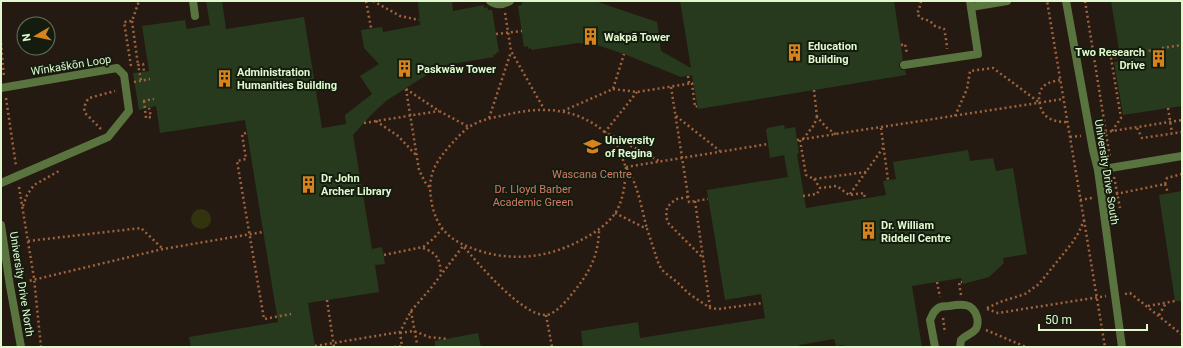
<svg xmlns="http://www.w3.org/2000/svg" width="1183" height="348" viewBox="0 0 1183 348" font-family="Roboto,sans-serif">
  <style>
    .green { fill: #251a12; fill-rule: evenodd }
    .water { fill: #31340f }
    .building { fill: #273a1d }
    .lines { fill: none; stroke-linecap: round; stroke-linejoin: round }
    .path { stroke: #9f633d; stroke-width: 2.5; stroke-dasharray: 2 3; stroke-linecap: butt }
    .service { stroke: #5a743f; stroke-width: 8 }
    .pedestrian { stroke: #5a743f; stroke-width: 8 }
    .minor { stroke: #5a743f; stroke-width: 8 }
    .labels { text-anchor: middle; stroke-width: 4; stroke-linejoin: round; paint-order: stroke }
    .poi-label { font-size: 11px; font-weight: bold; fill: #e1f8cf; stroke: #131c0e; text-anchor: start }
    .street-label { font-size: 11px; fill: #e1f8cf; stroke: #131c0e }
    .park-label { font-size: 11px; fill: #cd7b66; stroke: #131c0e }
  </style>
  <rect width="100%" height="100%" fill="#131c0e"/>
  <path class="green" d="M 1,1 L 1182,1 L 1182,347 L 1,347 ZM 24,24 L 48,24 L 48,48 L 24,48 Z"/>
  <circle class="water" cx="201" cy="219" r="10"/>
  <g class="building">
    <path d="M 206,1 L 222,1 L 226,29 L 304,17 L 322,128 L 346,124 L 345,115 L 372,94 L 360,76 L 379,64 L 364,48 L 361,30 L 382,27 L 383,32 L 420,25 L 418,1 L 452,1 L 453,11 L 484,5 L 484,8 L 487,7 L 488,10 L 492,10 L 499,52 L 496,52 L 497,54 L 493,55 L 494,57 L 446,65 L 428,74 L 386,101 L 371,115 L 353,135 L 372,249 L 382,247 L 385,264 L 375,265 L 379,292 L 308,303 L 315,347 L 191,347 L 189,337 L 278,322 L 245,120 L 160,133 L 156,106 L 139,110 L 133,73 L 149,71 L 142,26 L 185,20 L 187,29 L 210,25 Z"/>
    <path d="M 522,1 L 595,1 L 657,22 L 661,51 L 691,68 L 680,1 L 894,1 L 903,60 L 899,63 L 899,66 L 902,70 L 905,70 L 906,75 L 698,109 L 692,75 L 681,77 L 624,54 L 600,46 L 578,43 L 531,50 L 531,48 L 528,49 L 528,46 L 524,47 L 518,6 L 522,5 Z"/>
    <path d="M 1111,1 L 1182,1 L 1182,106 L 1123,115 L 1114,62 L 1121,61 Z"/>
    <path d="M 784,125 L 785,129 L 795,127 L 799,153 L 797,154 L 806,208 L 886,195 L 883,181 L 896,179 L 893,162 L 968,150 L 970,161 L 993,158 L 996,171 L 1013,168 L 1027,254 L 1003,258 L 1004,263 L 989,277 L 963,284 L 961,278 L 912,286 L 922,347 L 845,347 L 844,345 L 836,346 L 834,339 L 799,345 L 800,347 L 583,347 L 581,331 L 638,322 L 640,338 L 765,318 L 761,294 L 725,300 L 707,190 L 788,177 L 784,155 L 770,158 L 766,129 L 768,129 L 767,128 Z"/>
    <path d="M 1182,191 L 1182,301 L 1175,301 L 1159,195 Z"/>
    <path d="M 478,333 L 481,347 L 435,347 L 435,341 Z"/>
  </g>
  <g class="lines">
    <g class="path">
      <path d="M 366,1 L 371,28"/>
      <path d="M 373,1 L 400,16 L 419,20"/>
      <path d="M 921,1 L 919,10 L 917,13 L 920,18 L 930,21 L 935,26 L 944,29 C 945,33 947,44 947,49"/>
      <path d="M 1085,1 L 1110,158"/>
      <path d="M 505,13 L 511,51 L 544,109"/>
      <path d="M 132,21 L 138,65"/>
      <path d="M 496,34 L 522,31"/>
      <path d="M 1,43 L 4,77"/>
      <path d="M 901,45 L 905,44 L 907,54"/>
      <path d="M 1162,48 L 1182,45"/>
      <path d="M 131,66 L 124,22 L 132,21 L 139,1"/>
      <path d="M 688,76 L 689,83"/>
      <path d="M 141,80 L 138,65 L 143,64 L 144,71"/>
      <path d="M 1060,80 C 1055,81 1049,82 1045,85 C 1036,91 1038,109 1046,116 C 1052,121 1059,122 1067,122"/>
      <path d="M 134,82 L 150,79"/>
      <path d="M 692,83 L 695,107 L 697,106"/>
      <path d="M 671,87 L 689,202 L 708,199"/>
      <path d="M 406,89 L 419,170 L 425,182 L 430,188"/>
      <path d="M 406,89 L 439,111 L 469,127"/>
      <path d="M 613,89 L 637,92 L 693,83"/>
      <path d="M 814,90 L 817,117"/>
      <path d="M 637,92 L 605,132 L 661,162"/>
      <path d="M 6,98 L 16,166"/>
      <path d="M 143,101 L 154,99"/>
      <path d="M 144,101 L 146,118 L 151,117 L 149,108"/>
      <path d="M 1168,108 L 1172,133"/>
      <path d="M 563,111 L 613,89 L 624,54"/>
      <path d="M 676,116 L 720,151"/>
      <path d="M 955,116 L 967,89 L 970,71 L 993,68 L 1040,103"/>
      <path d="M 489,118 L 511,52"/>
      <path d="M 376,121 L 398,136 L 417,156"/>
      <path d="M 364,123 L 439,111"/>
      <path d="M 881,128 L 888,180"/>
      <path d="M 1137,128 L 1142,138 L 1182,132"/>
      <path d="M 101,129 L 85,113 C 83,108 86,101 89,98 L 115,91"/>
      <path d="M 1112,131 L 1121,118 L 1111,58 L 1153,50"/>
      <path d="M 246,133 L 242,134 L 246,159 L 237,161 L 264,319 L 291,314"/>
      <path d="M 1100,133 L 1182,120"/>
      <path d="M 1070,137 L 1081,136"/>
      <path d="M 803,139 L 814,125 L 817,117 L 827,128 L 837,135"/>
      <path d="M 797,140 L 1063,99"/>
      <path d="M 800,140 L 806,175 L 814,179 L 866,172"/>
      <path d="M 626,167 C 625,183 624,198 616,212 C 609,223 595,233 583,239 C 551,257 515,262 480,251 C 451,242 436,230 431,199 C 428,177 433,166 447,149 C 454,141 461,133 469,127 C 478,121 490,118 501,116 C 539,106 576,106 607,134 C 610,137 614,139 616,143 C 620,149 622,158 625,165 C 628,171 632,176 634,182 C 640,197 643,214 647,229"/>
      <path d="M 626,167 L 768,144"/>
      <path d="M 1114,177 L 1120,208"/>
      <path d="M 814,179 L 820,188"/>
      <path d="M 1165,184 L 1168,193"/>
      <path d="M 19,187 L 34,278 L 41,347"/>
      <path d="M 850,194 L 883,148"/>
      <path d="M 1116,194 L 1165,184 L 1167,178 L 1182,174"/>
      <path d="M 803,196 L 817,194 L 820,188 L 837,186 L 849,195 L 864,193 L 865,199"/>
      <path d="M 688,197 L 677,199 L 671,203 L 667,208 L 666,217 L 669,224 L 702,257"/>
      <path d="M 1080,200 L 1092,198"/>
      <path d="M 695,201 L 710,307"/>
      <path d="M 23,206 L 27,195 L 34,185 L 59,171"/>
      <path d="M 615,213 L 647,229 L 659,265 L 664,272 L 677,282 L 688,293 L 710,308 L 719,309 L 762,303"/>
      <path d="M 1084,220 L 1105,347"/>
      <path d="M 28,241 L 141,228 L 163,249"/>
      <path d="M 423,248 C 437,253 440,259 441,274"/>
      <path d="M 384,255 L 423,247 L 433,239 L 442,229"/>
      <path d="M 937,282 L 940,297"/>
      <path d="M 20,283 L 163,249 L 263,232"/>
      <path d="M 1125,294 L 1130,293 L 1181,334"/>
      <path d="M 961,295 L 959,282 L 962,282"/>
      <path d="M 327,300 L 334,347"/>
      <path d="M 1148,306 L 1175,301"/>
      <path d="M 987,308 L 1000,302 L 1025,294 L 1039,284 L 1072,243 L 1079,232 L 1084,220 L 1047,1"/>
      <path d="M 987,309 L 998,313 L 1106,296"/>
      <path d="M 411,311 L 417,344"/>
      <path d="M 546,315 L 552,347"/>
      <path d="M 1159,315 L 1166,303"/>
      <path d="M 943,318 L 945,333"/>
      <path d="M 986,330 L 1026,347"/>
      <path d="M 400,332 L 402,347"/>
      <path d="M 400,333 L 414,331 L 429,337 L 448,339"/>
      <path d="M 315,346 L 400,332 L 411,311 L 431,288 L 463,246 C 478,263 522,316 546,315 C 555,315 570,297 575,290 C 590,272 599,253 599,229"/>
      <path d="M 394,347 L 402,346"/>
    </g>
    <g class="service">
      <path d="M 193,1 L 195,16"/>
      <path d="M 490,1 C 497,6 503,5 510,1"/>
      <path d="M 971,7 L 1007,1"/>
      <path d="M 904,65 L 978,54 L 970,1"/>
      <path d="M 1,88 L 117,68 L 124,75 L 129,111 L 108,137 L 1,183"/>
    </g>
    <path class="pedestrian" d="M 935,347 L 930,320 C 932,316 933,312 937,309 C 940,306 944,306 949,306 C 960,304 973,302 977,317 C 978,321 978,325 976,329 C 972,334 966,335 961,340 L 960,347"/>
    <g class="minor">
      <path d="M 1066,1 L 1093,150 L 1098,170 L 1122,347"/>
      <path d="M 1098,170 L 1182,156"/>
      <path d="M 1,225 L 10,286 L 21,347"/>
    </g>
  </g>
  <defs>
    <symbol id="building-bare" viewBox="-9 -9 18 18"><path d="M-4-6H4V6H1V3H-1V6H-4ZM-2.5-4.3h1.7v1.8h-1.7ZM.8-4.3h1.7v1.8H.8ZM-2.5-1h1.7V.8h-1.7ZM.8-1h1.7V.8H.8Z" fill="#d6831e" stroke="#131c0e" stroke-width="2.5" paint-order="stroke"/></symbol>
    <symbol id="university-bare" viewBox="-9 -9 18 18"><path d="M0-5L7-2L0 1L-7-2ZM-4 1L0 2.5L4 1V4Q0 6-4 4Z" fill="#d6831e" stroke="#131c0e" stroke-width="2.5" paint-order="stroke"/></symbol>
  </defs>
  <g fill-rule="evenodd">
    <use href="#building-bare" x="578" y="24" width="25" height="25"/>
    <use href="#building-bare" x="782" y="40" width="25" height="25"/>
    <use href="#building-bare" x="1146" y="46" width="25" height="25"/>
    <use href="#building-bare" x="392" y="56" width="25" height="25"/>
    <use href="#building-bare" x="212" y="66" width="25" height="25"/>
    <use href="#university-bare" x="580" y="134" width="25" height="25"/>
    <use href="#building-bare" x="296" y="172" width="25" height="25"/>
    <use href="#building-bare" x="856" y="218" width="25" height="25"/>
  </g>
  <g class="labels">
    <g class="poi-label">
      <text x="604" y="41">Wakpā Tower</text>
      <text x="808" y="50">Education<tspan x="808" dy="13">Building</tspan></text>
      <text x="1145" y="56" text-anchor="end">Two Research<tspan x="1145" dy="13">Drive</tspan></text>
      <text x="417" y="73">Paskwāw Tower</text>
      <text x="237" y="76">Administration<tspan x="237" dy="13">Humanities Building</tspan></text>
      <text x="605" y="144">University<tspan x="605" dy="13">of Regina</tspan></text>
      <text x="321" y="182">Dr John<tspan x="321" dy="13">Archer Library</tspan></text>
      <text x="881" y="229">Dr. William<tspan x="881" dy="13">Riddell Centre</tspan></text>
    </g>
    <g class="street-label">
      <text transform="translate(71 65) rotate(-9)" y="4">Wīnkaškōn Loop</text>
      <text transform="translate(1107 172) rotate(81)" y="4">University Drive South</text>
      <text transform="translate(22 284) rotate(81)" y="4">University Drive North</text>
    </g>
    <g class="park-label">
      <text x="592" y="178">Wascana Centre</text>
      <text x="533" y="193">Dr. Lloyd Barber<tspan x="533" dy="13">Academic Green</tspan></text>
    </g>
  </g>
  <rect width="1183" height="348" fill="none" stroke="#e1f8cf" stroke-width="4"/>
  <g transform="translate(36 36) rotate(261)"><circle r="19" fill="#131c0e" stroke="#65745b"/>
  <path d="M0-3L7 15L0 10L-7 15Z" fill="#d6831e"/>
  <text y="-6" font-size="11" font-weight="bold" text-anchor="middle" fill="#e1f8cf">N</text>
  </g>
  <path d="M1039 324v6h108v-6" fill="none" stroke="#e1f8cf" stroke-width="2"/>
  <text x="1045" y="324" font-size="12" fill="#e1f8cf" stroke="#131c0e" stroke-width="3" paint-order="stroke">50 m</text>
</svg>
